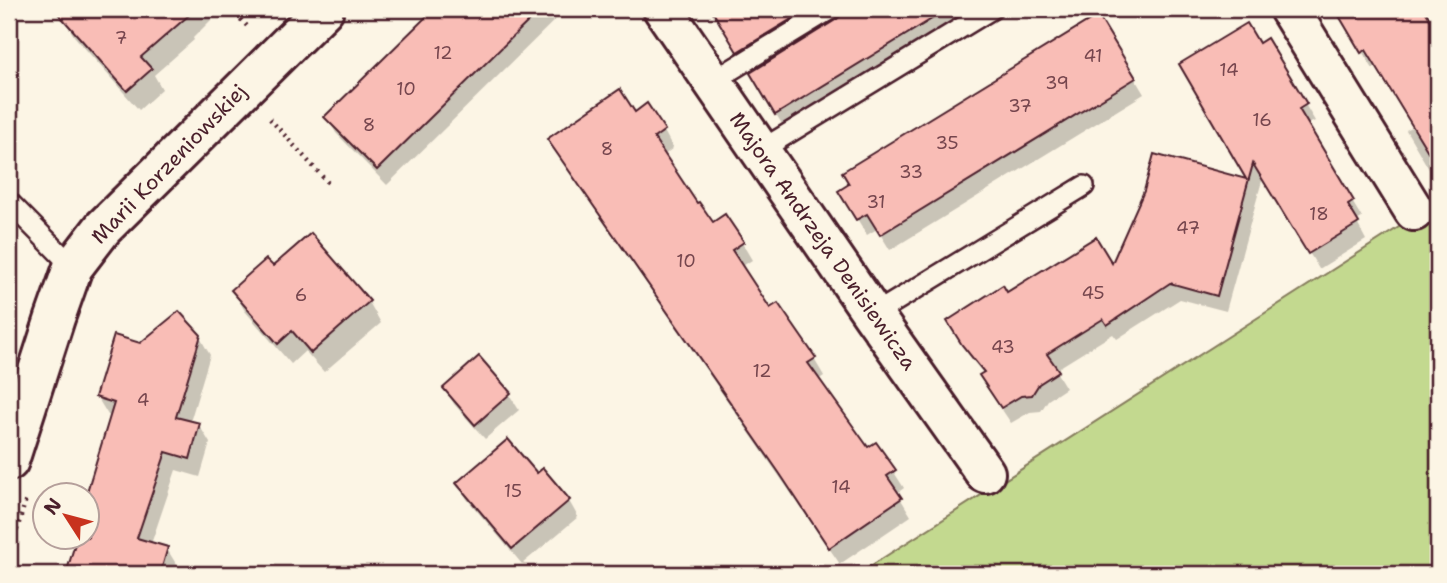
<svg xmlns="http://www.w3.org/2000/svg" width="1447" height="583" viewBox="0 0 1447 583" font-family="'Shantell Sans',sans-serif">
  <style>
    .green { fill: #c3d98f; stroke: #867c5d; stroke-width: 2 }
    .shadow { fill: #0003 }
    .building { fill: #f9bdb6; stroke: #4a1f2b; stroke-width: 2 }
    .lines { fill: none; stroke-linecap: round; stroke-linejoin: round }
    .service-casing { stroke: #4a1f2b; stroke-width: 24 }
    .minor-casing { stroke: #4a1f2b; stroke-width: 44 }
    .path { stroke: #4a1f2b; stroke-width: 4.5; stroke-dasharray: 2 5; stroke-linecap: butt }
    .service { stroke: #fcf5e5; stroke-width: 19 }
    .minor { stroke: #fcf5e5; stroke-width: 38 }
    .labels { text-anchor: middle; stroke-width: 5; stroke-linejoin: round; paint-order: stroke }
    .number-label { font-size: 18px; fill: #76464e }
    .street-label { font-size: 21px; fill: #4a1f2b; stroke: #fcf5e5 }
  </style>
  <rect width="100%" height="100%" fill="#fcf5e5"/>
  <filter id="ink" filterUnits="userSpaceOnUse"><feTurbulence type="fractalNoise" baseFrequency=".0143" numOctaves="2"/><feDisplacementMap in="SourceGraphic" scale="14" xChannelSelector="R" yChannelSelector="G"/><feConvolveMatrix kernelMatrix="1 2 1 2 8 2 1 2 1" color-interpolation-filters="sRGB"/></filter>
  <g filter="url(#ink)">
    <path class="green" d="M 1438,202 L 1438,574 L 858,574 Z"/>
    <g class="shadow">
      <path d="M 72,9 L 222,9 L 193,38 L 194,40 L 154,75 L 162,89 L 139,110 L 74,36 L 63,17 Z"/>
      <path d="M 437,9 L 566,9 L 387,185 L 336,133 L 327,117 Z"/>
      <path d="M 712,9 L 830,9 L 744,61 Z"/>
      <path d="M 845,9 L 971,9 L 782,124 L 752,74 L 843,16 Z"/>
      <path d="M 1336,9 L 1422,9 L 1435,31 L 1433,32 L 1438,40 L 1438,173 L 1433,176 L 1406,130 L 1414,126 L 1378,66 L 1373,69 Z"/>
      <path d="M 1267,41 L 1315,121 L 1306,125 L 1362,218 L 1356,221 L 1366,240 L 1319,269 L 1263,177 L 1226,311 L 1180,299 L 1117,339 L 1113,334 L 1055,370 L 1066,388 L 1048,400 L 1041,411 L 1030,412 L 1011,423 L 990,392 L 984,374 L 973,361 L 958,337 L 1006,294 L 1112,266 L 1146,192 L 1155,156 L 1250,181 L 1181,65 L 1259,45 Z"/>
      <path d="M 1135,79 L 1144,94 L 890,250 L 877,229 L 867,235 L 840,191 Z"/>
      <path d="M 635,114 L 664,131 L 673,148 L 663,156 L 713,225 L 742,243 L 752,260 L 741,267 L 770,310 L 814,359 L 824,376 L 818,380 L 867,450 L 876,444 L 904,488 L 897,493 L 911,516 L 840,564 L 559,157 L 550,140 Z"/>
      <path d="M 273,269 L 369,302 L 381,323 L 324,372 L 305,351 L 291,364 L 245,311 L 233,290 Z"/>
      <path d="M 199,336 L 210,355 L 190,422 L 199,425 L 210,443 L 200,477 L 176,470 L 151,544 L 167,549 L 178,567 L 175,574 L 68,574 L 77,544 L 73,543 L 70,538 L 88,538 L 88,496 L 72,496 L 75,488 L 89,492 L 112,416 L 108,415 L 97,397 L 140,345 Z"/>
      <path d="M 445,388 L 509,394 L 519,410 L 485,439 L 454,404 Z"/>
      <path d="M 537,475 L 569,501 L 578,517 L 522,564 L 467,499 L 458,483 Z"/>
    </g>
    <g class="building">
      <path d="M 54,9 L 196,9 L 141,57 L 152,69 L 127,91 Z"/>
      <path d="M 434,9 L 541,9 L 377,170 L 324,117 Z"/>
      <path d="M 711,9 L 808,9 L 737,52 Z"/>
      <path d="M 843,9 L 948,9 L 775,115 L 750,73 L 837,19 L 842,14 Z"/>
      <path d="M 1335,9 L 1424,9 L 1438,32 L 1438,168 L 1366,50 L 1361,53 Z"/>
      <path d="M 1098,15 L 1136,78 L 880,235 L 867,214 L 856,220 L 838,191 L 849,184 L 842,172 Z"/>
      <path d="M 1247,23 L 1259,43 L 1267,38 L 1307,104 L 1299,109 L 1354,201 L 1348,205 L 1359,223 L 1308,254 L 1253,164 L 1217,296 L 1170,283 L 1107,325 L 1103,319 L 1047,354 L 1059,371 L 1039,384 L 1032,395 L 1021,396 L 1001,408 L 979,375 L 984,372 L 962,345 L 947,321 L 1003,285 L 1007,292 L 1096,237 L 1112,263 L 1144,191 L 1154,154 L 1246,179 L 1179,64 Z"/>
      <path d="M 620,89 L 635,112 L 647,103 L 665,130 L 654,138 L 697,203 L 699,202 L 713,222 L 725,214 L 744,242 L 732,250 L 770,308 L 778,303 L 816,358 L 808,363 L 868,447 L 876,442 L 896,470 L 887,476 L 902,498 L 829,548 L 780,474 L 547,139 Z"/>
      <path d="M 311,233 L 370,301 L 311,353 L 292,331 L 278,344 L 231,290 L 266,259 L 273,266 Z"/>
      <path d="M 179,311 L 201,335 L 176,417 L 200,423 L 190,459 L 166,452 L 137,538 L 168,547 L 160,574 L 66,574 L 77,537 L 88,537 L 88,505 L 91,495 L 86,495 L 114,403 L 95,397 L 114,335 L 140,343 Z"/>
      <path d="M 479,356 L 511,393 L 475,425 L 443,388 Z"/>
      <path d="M 508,439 L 537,473 L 543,468 L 570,500 L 512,549 L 456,483 Z"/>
    </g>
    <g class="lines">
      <defs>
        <g id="service">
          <path d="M 713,81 L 831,9"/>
          <path d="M 761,150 L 992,9"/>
          <path d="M 9,202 L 73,267"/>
          <path d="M 873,315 L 1084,186"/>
        </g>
        <g id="minor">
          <path d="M 663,9 L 873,315 L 985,473"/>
          <path d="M 1289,9 L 1414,211"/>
          <path d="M 9,461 L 55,318 L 73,267 L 103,228 L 324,9"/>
        </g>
      </defs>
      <use href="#service" class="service-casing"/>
      <use href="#minor" class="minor-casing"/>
      <g class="path">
        <path d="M 231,9 L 247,26"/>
        <path d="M 270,119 L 330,185"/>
        <path d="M 9,557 L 26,499"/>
      </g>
      <use href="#service" class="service"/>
      <use href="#minor" class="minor"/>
    </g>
  </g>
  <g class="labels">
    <g class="number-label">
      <text x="121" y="44">7</text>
      <text x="443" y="59">12</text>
      <text x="1093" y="62">41</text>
      <text x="1229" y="76">14</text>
      <text x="1057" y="89">39</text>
      <text x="406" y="95">10</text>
      <text x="1020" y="112">37</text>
      <text x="1262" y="126">16</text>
      <text x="369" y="131">8</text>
      <text x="947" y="149">35</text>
      <text x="607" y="155">8</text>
      <text x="911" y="178">33</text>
      <text x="876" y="208">31</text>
      <text x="1319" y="220">18</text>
      <text x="1188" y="234">47</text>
      <text x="686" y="267">10</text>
      <text x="1093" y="299">45</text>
      <text x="301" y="301">6</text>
      <text x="1003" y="353">43</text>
      <text x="762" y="377">12</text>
      <text x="143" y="406">4</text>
      <text x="841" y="493">14</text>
      <text x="513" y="497">15</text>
    </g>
    <g class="street-label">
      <text transform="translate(169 164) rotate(-46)" y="7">Marii Korzeniowskiej</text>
      <text transform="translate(823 241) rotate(55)" y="7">Majora Andrzeja Denisiewicza</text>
    </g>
  </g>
  <rect width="1447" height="583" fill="none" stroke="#fcf5e5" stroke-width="35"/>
  <rect x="18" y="18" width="1412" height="548" fill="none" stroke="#4a1f2b" stroke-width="2.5" filter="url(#ink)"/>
  <g transform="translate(66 516) rotate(306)"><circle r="33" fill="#fcf5e5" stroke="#b59f9b" stroke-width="2"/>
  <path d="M0-5L12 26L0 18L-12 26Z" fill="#c8321e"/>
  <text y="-10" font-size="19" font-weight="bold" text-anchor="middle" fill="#4a1f2b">N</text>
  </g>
</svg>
